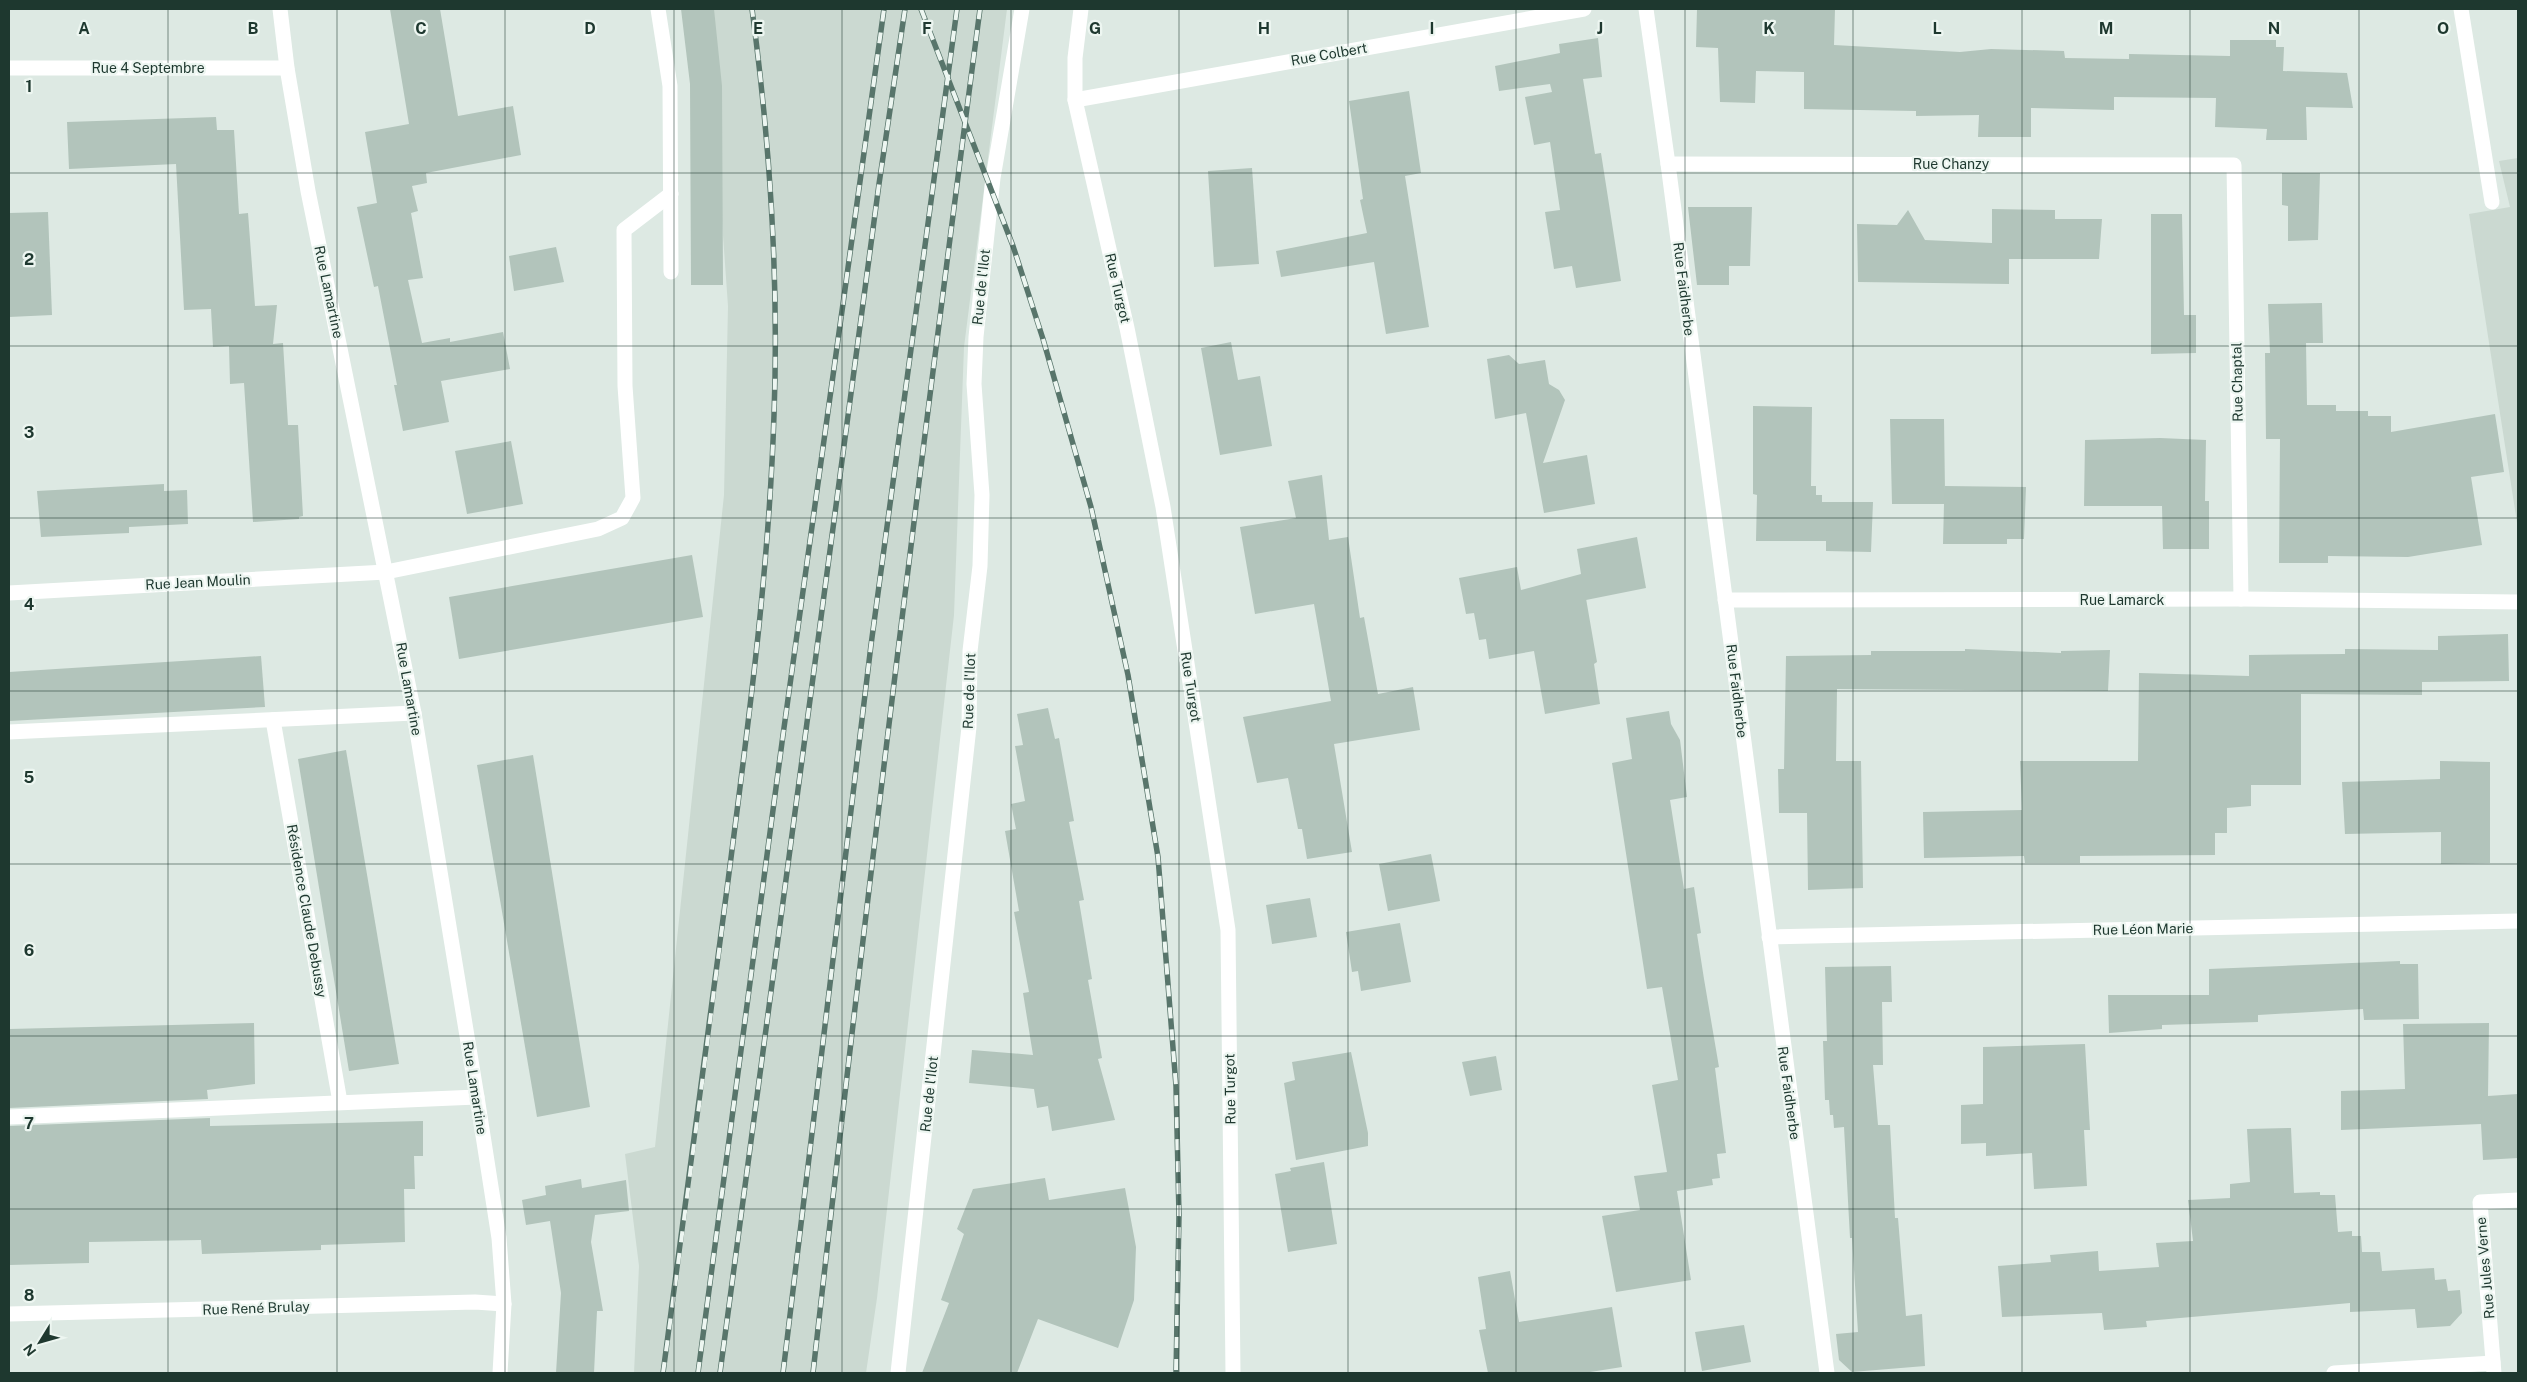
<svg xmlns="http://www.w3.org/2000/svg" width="2527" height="1382" viewBox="0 0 2527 1382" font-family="'Public Sans',sans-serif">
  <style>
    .built { fill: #cbd9d1 }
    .building { fill: #b2c4bb }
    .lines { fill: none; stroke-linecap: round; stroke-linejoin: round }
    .service { stroke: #fff; stroke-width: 15 }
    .minor { stroke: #fff; stroke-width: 15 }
    .rail-casing { stroke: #58756b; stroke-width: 5.5 }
    .rail { stroke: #edf6f1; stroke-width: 4; stroke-dasharray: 11; stroke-linecap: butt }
    .grid { fill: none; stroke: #1e382f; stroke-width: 1; stroke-opacity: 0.55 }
    .labels { text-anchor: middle; stroke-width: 4.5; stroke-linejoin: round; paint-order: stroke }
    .street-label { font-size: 14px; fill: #1e382f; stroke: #edf6f1 }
    .grid-label { font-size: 16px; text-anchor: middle; font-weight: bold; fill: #1e382f; stroke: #edf6f1; stroke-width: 4.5; stroke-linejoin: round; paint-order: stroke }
  </style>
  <rect width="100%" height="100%" fill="#dde9e3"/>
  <g class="built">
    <path d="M 707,9 L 1007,9 L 964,347 L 954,615 L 877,1298 L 866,1373 L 634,1373 L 639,1266 L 625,1154 L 655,1147 L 724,495 L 728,306 Z"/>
    <path d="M 2518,158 L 2518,529 L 2469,214 L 2510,207 L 2499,161 Z"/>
  </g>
  <g class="building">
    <path d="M 390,9 L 440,9 L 458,116 L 513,106 L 521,155 L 426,173 L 427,183 L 412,186 L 418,211 L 411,213 L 423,278 L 408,280 L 422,343 L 450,338 L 450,342 L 503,332 L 510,369 L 441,381 L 449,422 L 403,431 L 394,385 L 397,385 L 378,286 L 374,287 L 357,207 L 377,203 L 365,132 L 409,124 Z"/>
    <path d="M 681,9 L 714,9 L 722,86 L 723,285 L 691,285 L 690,84 Z"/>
    <path d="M 1697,9 L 1835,9 L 1834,45 L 1960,52 L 1991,49 L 2064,51 L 2065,58 L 2129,59 L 2129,54 L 2230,56 L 2230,40 L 2276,40 L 2276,47 L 2284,47 L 2283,71 L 2347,73 L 2353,108 L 2306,107 L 2307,140 L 2266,140 L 2267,129 L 2215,127 L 2216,98 L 2114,97 L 2114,110 L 2031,108 L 2031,137 L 1978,137 L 1979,115 L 1916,116 L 1916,111 L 1804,109 L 1804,72 L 1756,71 L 1755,103 L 1720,102 L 1718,48 L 1696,47 Z"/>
    <path d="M 1598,38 L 1602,77 L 1583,79 L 1595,154 L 1601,153 L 1621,281 L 1576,288 L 1572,266 L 1554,269 L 1545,212 L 1560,210 L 1550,142 L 1534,145 L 1525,97 L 1552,92 L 1550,84 L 1499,91 L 1495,66 L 1560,53 L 1559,44 Z"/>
    <path d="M 1409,91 L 1421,173 L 1405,176 L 1429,327 L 1386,334 L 1374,262 L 1281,277 L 1276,251 L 1367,233 L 1360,200 L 1363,199 L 1349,101 Z"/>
    <path d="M 216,117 L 217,130 L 234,130 L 239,214 L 248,213 L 255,306 L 277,305 L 273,344 L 283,343 L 288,425 L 298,425 L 303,516 L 299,517 L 299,519 L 253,522 L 244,383 L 230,384 L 229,346 L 213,347 L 211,309 L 184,310 L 176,164 L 69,169 L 67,122 Z"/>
    <path d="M 1252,168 L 1259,264 L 1214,267 L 1208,171 Z"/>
    <path d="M 2282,173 L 2320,173 L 2318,240 L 2288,241 L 2288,206 L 2282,205 Z"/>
    <path d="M 1688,207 L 1752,207 L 1750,266 L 1729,266 L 1729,285 L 1697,285 Z"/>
    <path d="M 1992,209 L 2055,210 L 2055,219 L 2102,219 L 2099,259 L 2009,259 L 2009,284 L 1858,282 L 1857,224 L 1897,225 L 1908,210 L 1925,240 L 1992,243 Z"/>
    <path d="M 48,212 L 52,315 L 9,317 L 9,213 Z"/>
    <path d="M 2151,214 L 2182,214 L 2184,315 L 2196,315 L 2196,353 L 2151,354 Z"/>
    <path d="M 556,247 L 564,282 L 514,291 L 509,256 Z"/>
    <path d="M 2322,303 L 2323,343 L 2306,343 L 2307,405 L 2336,405 L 2336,411 L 2368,411 L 2368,416 L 2391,416 L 2391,432 L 2495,414 L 2504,472 L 2471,477 L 2482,545 L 2408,557 L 2328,556 L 2328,563 L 2279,563 L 2280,439 L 2266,439 L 2265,353 L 2270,353 L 2268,304 Z"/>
    <path d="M 1231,342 L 1238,380 L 1260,376 L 1272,446 L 1220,455 L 1201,348 Z"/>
    <path d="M 1509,355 L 1519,364 L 1545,360 L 1549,384 L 1559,390 L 1565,400 L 1543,463 L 1587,455 L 1595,504 L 1544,513 L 1526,413 L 1495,419 L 1487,359 Z"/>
    <path d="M 1753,406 L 1812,407 L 1811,486 L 1816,486 L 1816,495 L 1822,495 L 1822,502 L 1873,502 L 1871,552 L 1826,551 L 1826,541 L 1756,541 L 1757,495 L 1753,494 Z"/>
    <path d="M 1890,419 L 1944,419 L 1945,492 L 1945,486 L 2026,487 L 2024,539 L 2007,539 L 2007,544 L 1943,544 L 1944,504 L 1892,504 Z"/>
    <path d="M 2160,438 L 2206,440 L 2205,501 L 2209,501 L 2209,549 L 2163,549 L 2162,506 L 2084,506 L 2085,440 Z"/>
    <path d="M 511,441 L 523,504 L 467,514 L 455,451 Z"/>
    <path d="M 1322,475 L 1329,540 L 1348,537 L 1360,618 L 1364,617 L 1378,694 L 1413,687 L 1420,730 L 1334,744 L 1352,852 L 1307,859 L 1302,829 L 1298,829 L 1288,778 L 1257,783 L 1243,717 L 1331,701 L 1314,604 L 1255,614 L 1240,527 L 1296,518 L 1288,481 Z"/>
    <path d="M 164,484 L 164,491 L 187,490 L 188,524 L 129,527 L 129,533 L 41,537 L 37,491 Z"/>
    <path d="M 1637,537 L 1646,588 L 1586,600 L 1583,581 L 1597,662 L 1594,664 L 1600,704 L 1545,714 L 1534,651 L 1489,659 L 1486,639 L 1479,640 L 1474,613 L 1466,614 L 1459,578 L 1517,567 L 1521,590 L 1581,574 L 1577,549 Z"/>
    <path d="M 692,555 L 703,617 L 459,659 L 449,597 Z"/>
    <path d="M 2508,634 L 2509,681 L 2422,682 L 2422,695 L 2301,694 L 2301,785 L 2251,785 L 2251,806 L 2227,808 L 2227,833 L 2215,833 L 2215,855 L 2080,856 L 2080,863 L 2025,863 L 2024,856 L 1924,858 L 1923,812 L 2022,810 L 2020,761 L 2138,761 L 2139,673 L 2249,676 L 2249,655 L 2345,654 L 2345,649 L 2438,650 L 2438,636 Z"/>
    <path d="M 1965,649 L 2061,653 L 2061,651 L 2110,650 L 2108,691 L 1837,689 L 1836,761 L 1861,761 L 1863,888 L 1808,890 L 1807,813 L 1779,813 L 1778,769 L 1784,769 L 1786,656 L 1871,655 L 1871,651 L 1965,651 Z"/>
    <path d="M 261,656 L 265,707 L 9,721 L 9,672 Z"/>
    <path d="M 1048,708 L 1055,739 L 1059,738 L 1074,821 L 1069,822 L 1084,900 L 1079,901 L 1092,979 L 1088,980 L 1102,1058 L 1098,1059 L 1115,1120 L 1052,1131 L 1048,1106 L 1037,1108 L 1034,1089 L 969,1083 L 972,1050 L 1033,1055 L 1023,993 L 1029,992 L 1014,912 L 1019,911 L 1005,831 L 1016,829 L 1011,804 L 1025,801 L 1015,746 L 1023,745 L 1017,714 Z"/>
    <path d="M 1669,711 L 1671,724 L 1680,740 L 1687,797 L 1670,800 L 1684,889 L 1694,887 L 1701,933 L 1697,934 L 1704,979 L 1719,1067 L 1715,1068 L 1726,1153 L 1717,1154 L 1720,1178 L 1712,1179 L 1713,1185 L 1677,1191 L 1691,1280 L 1616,1292 L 1602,1216 L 1640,1210 L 1634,1176 L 1667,1172 L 1652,1085 L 1678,1080 L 1662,987 L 1647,989 L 1612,763 L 1632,759 L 1626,718 Z"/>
    <path d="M 346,750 L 399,1064 L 349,1071 L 298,759 Z"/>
    <path d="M 533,755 L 590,1107 L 537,1117 L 477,765 Z"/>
    <path d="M 2440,761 L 2490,762 L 2490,863 L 2441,864 L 2441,832 L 2345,834 L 2342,782 L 2440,779 Z"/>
    <path d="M 1431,854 L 1440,901 L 1388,911 L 1379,864 Z"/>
    <path d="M 1310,898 L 1317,937 L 1272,944 L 1266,905 Z"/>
    <path d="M 1400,923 L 1411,982 L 1361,991 L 1358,971 L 1352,972 L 1346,932 Z"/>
    <path d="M 2400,961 L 2400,964 L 2418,964 L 2419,1019 L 2364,1020 L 2363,1009 L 2258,1015 L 2258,1022 L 2162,1025 L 2162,1029 L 2109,1033 L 2108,995 L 2209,995 L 2209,969 Z"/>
    <path d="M 1891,966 L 1892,1002 L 1882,1002 L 1883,1065 L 1873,1065 L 1878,1125 L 1890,1125 L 1895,1218 L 1898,1218 L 1906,1316 L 1922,1314 L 1925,1366 L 1852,1372 L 1839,1360 L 1836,1334 L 1858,1332 L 1852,1238 L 1850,1238 L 1844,1127 L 1834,1128 L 1833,1115 L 1830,1115 L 1829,1100 L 1825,1100 L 1823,1041 L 1827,1041 L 1825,967 Z"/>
    <path d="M 254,1023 L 255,1084 L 207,1090 L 208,1099 L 9,1108 L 9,1029 Z"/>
    <path d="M 2489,1023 L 2488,1096 L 2518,1094 L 2518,1158 L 2483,1160 L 2481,1124 L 2341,1130 L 2341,1091 L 2405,1089 L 2403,1024 Z"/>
    <path d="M 2085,1044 L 2090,1130 L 2084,1130 L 2087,1186 L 2034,1189 L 2032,1153 L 1986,1156 L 1986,1143 L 1961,1144 L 1961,1105 L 1983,1104 L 1983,1047 Z"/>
    <path d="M 1351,1052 L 1368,1133 L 1368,1146 L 1296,1160 L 1284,1083 L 1295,1080 L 1292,1062 Z"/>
    <path d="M 1496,1056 L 1502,1090 L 1470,1096 L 1462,1062 Z"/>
    <path d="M 210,1118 L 210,1126 L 423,1121 L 423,1156 L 414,1156 L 415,1189 L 404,1189 L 405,1242 L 321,1245 L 321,1250 L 202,1254 L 201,1240 L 89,1242 L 89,1263 L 9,1265 L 9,1126 Z"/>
    <path d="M 2291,1128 L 2294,1193 L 2320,1192 L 2320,1195 L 2335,1195 L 2338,1232 L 2352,1231 L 2352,1236 L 2361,1236 L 2362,1252 L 2380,1252 L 2382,1271 L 2434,1268 L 2435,1280 L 2446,1279 L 2448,1291 L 2460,1290 L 2462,1313 L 2450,1326 L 2417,1328 L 2415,1309 L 2350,1312 L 2350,1303 L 2146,1321 L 2147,1327 L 2104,1330 L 2102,1313 L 2002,1317 L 1998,1266 L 2051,1262 L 2050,1255 L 2098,1251 L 2099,1271 L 2159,1267 L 2156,1243 L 2193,1241 L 2188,1200 L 2230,1198 L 2230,1184 L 2250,1182 L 2247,1129 Z"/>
    <path d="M 1324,1162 L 1337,1244 L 1288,1252 L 1275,1174 L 1291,1171 L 1290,1168 Z"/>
    <path d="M 1045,1178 L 1049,1200 L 1125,1188 L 1136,1247 L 1134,1300 L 1118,1348 L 1038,1319 L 1017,1373 L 922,1373 L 949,1303 L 941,1300 L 964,1234 L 957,1229 L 973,1189 Z"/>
    <path d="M 581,1179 L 582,1188 L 626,1180 L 629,1211 L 595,1215 L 591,1242 L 603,1311 L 597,1311 L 594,1373 L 556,1373 L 561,1293 L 550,1221 L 526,1225 L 522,1200 L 546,1195 L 545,1186 Z"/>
    <path d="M 1510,1271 L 1519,1322 L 1612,1307 L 1622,1367 L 1584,1373 L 1488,1373 L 1479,1330 L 1486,1329 L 1478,1277 Z"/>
    <path d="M 1744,1325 L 1751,1362 L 1702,1371 L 1695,1332 Z"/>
  </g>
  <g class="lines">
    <g class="service">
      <path d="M 658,9 L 670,86 L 671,272"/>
      <path d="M 2461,9 L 2492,202"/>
      <path d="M 386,572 L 598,529 L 622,518 L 633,498 L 625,386 L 624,230 L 671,194"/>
      <path d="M 273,720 L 340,1102"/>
      <path d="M 9,732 L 414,713"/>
      <path d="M 9,1117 L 477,1097"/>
    </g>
    <g class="minor">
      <path d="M 280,9 L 287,68 L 308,191 L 414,713 L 477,1097 L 499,1238 L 504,1304 L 500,1373"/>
      <path d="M 1081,9 L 1075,58 L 1075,100 L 1127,328 L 1163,507 L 1228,930 L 1233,1373"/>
      <path d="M 1646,9 L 1668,164 L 1827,1373"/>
      <path d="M 9,68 L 287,68"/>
      <path d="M 1075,100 L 1584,9"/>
      <path d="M 1668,164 L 2234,165 L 2241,599"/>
      <path d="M 9,593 L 386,572"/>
      <path d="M 1725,600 L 2241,599 L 2518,602"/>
      <path d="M 1769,937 L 2518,921"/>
      <path d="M 9,1314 L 475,1302 L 504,1304"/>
      <path d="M 898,1373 L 969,727 L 970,651 L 980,566 L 982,495 L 974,384 L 976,337 L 993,178 L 1022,9"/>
      <path d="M 2334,1373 L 2493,1363"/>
      <path d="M 2494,1373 L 2480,1202 L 2518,1200"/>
    </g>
    <defs>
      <g id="rail">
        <path d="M 921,9 L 1013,246 L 1043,339 L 1091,507 L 1128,675 L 1158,857 L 1176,1086 L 1179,1215 L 1176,1373"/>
        <path d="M 663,1373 C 686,1209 707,1045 728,881 C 748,726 769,571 774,415 C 779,279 770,143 752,9"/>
        <path d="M 698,1373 L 783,735 L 884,9"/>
        <path d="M 720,1373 L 879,184 L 905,9"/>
        <path d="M 783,1373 L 871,645 L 957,9"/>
        <path d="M 813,1373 C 864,918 920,463 980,9"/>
      </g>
    </defs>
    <use href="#rail" class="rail-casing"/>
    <use href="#rail" class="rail"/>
  </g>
  <path class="grid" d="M 168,9 L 168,1373M 337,9 L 337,1373M 505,9 L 505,1373M 674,9 L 674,1373M 842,9 L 842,1373M 1011,9 L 1011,1373M 1179,9 L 1179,1373M 1348,9 L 1348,1373M 1516,9 L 1516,1373M 1685,9 L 1685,1373M 1853,9 L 1853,1373M 2022,9 L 2022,1373M 2190,9 L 2190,1373M 2359,9 L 2359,1373M 9,173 L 2518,173M 9,346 L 2518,346M 9,518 L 2518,518M 9,691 L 2518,691M 9,864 L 2518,864M 9,1036 L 2518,1036M 9,1209 L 2518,1209"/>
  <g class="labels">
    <g class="street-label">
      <text transform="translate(1329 54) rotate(-10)" y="5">Rue Colbert</text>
      <text x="148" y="73">Rue 4 Septembre</text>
      <text x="1951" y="169">Rue Chanzy</text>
      <text transform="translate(981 287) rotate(-84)" y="5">Rue de l'Ilot</text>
      <text transform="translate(1118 288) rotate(77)" y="5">Rue Turgot</text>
      <text transform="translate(1684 289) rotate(83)" y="5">Rue Faidherbe</text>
      <text transform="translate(329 292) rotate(78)" y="5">Rue Lamartine</text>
      <text transform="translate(2237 382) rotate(-91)" y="5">Rue Chaptal</text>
      <text transform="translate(198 582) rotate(-3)" y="5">Rue Jean Moulin</text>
      <text x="2122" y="605">Rue Lamarck</text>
      <text transform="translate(1191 687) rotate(81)" y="5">Rue Turgot</text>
      <text transform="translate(409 689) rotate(80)" y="5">Rue Lamartine</text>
      <text transform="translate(969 691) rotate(-88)" y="5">Rue de l'Ilot</text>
      <text transform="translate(1737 691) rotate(83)" y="5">Rue Faidherbe</text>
      <text transform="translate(307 911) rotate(80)" y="5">Résidence Claude Debussy</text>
      <text transform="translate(2143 929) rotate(-1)" y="5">Rue Léon Marie</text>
      <text transform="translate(475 1088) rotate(81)" y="5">Rue Lamartine</text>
      <text transform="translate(1230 1089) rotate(-91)" y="5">Rue Turgot</text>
      <text transform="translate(1789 1093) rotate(82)" y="5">Rue Faidherbe</text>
      <text transform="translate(929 1094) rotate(-84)" y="5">Rue de l'Ilot</text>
      <text transform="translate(2485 1268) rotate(-95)" y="5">Rue Jules Verne</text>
      <text transform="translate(256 1308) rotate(-2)" y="5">Rue René Brulay</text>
    </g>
  </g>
  <g class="grid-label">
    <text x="84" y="34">A</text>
    <text x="253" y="34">B</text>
    <text x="421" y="34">C</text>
    <text x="590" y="34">D</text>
    <text x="758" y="34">E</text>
    <text x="927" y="34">F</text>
    <text x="1095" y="34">G</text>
    <text x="1264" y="34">H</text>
    <text x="1432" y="34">I</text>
    <text x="1600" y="34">J</text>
    <text x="1769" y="34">K</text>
    <text x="1937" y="34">L</text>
    <text x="2106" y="34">M</text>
    <text x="2274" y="34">N</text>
    <text x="2443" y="34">O</text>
    <text x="29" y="92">1</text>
    <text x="29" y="265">2</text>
    <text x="29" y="438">3</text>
    <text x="29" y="610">4</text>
    <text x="29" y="783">5</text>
    <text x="29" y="956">6</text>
    <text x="29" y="1129">7</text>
    <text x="29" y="1301">8</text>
  </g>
  <rect width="2527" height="1382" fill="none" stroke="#1e382f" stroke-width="20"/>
  <g transform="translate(40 1342) rotate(233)" stroke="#edf6f1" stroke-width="4" paint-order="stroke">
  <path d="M0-4L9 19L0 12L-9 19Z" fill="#1e382f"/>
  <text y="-8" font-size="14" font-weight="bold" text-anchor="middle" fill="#1e382f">N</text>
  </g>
</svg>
